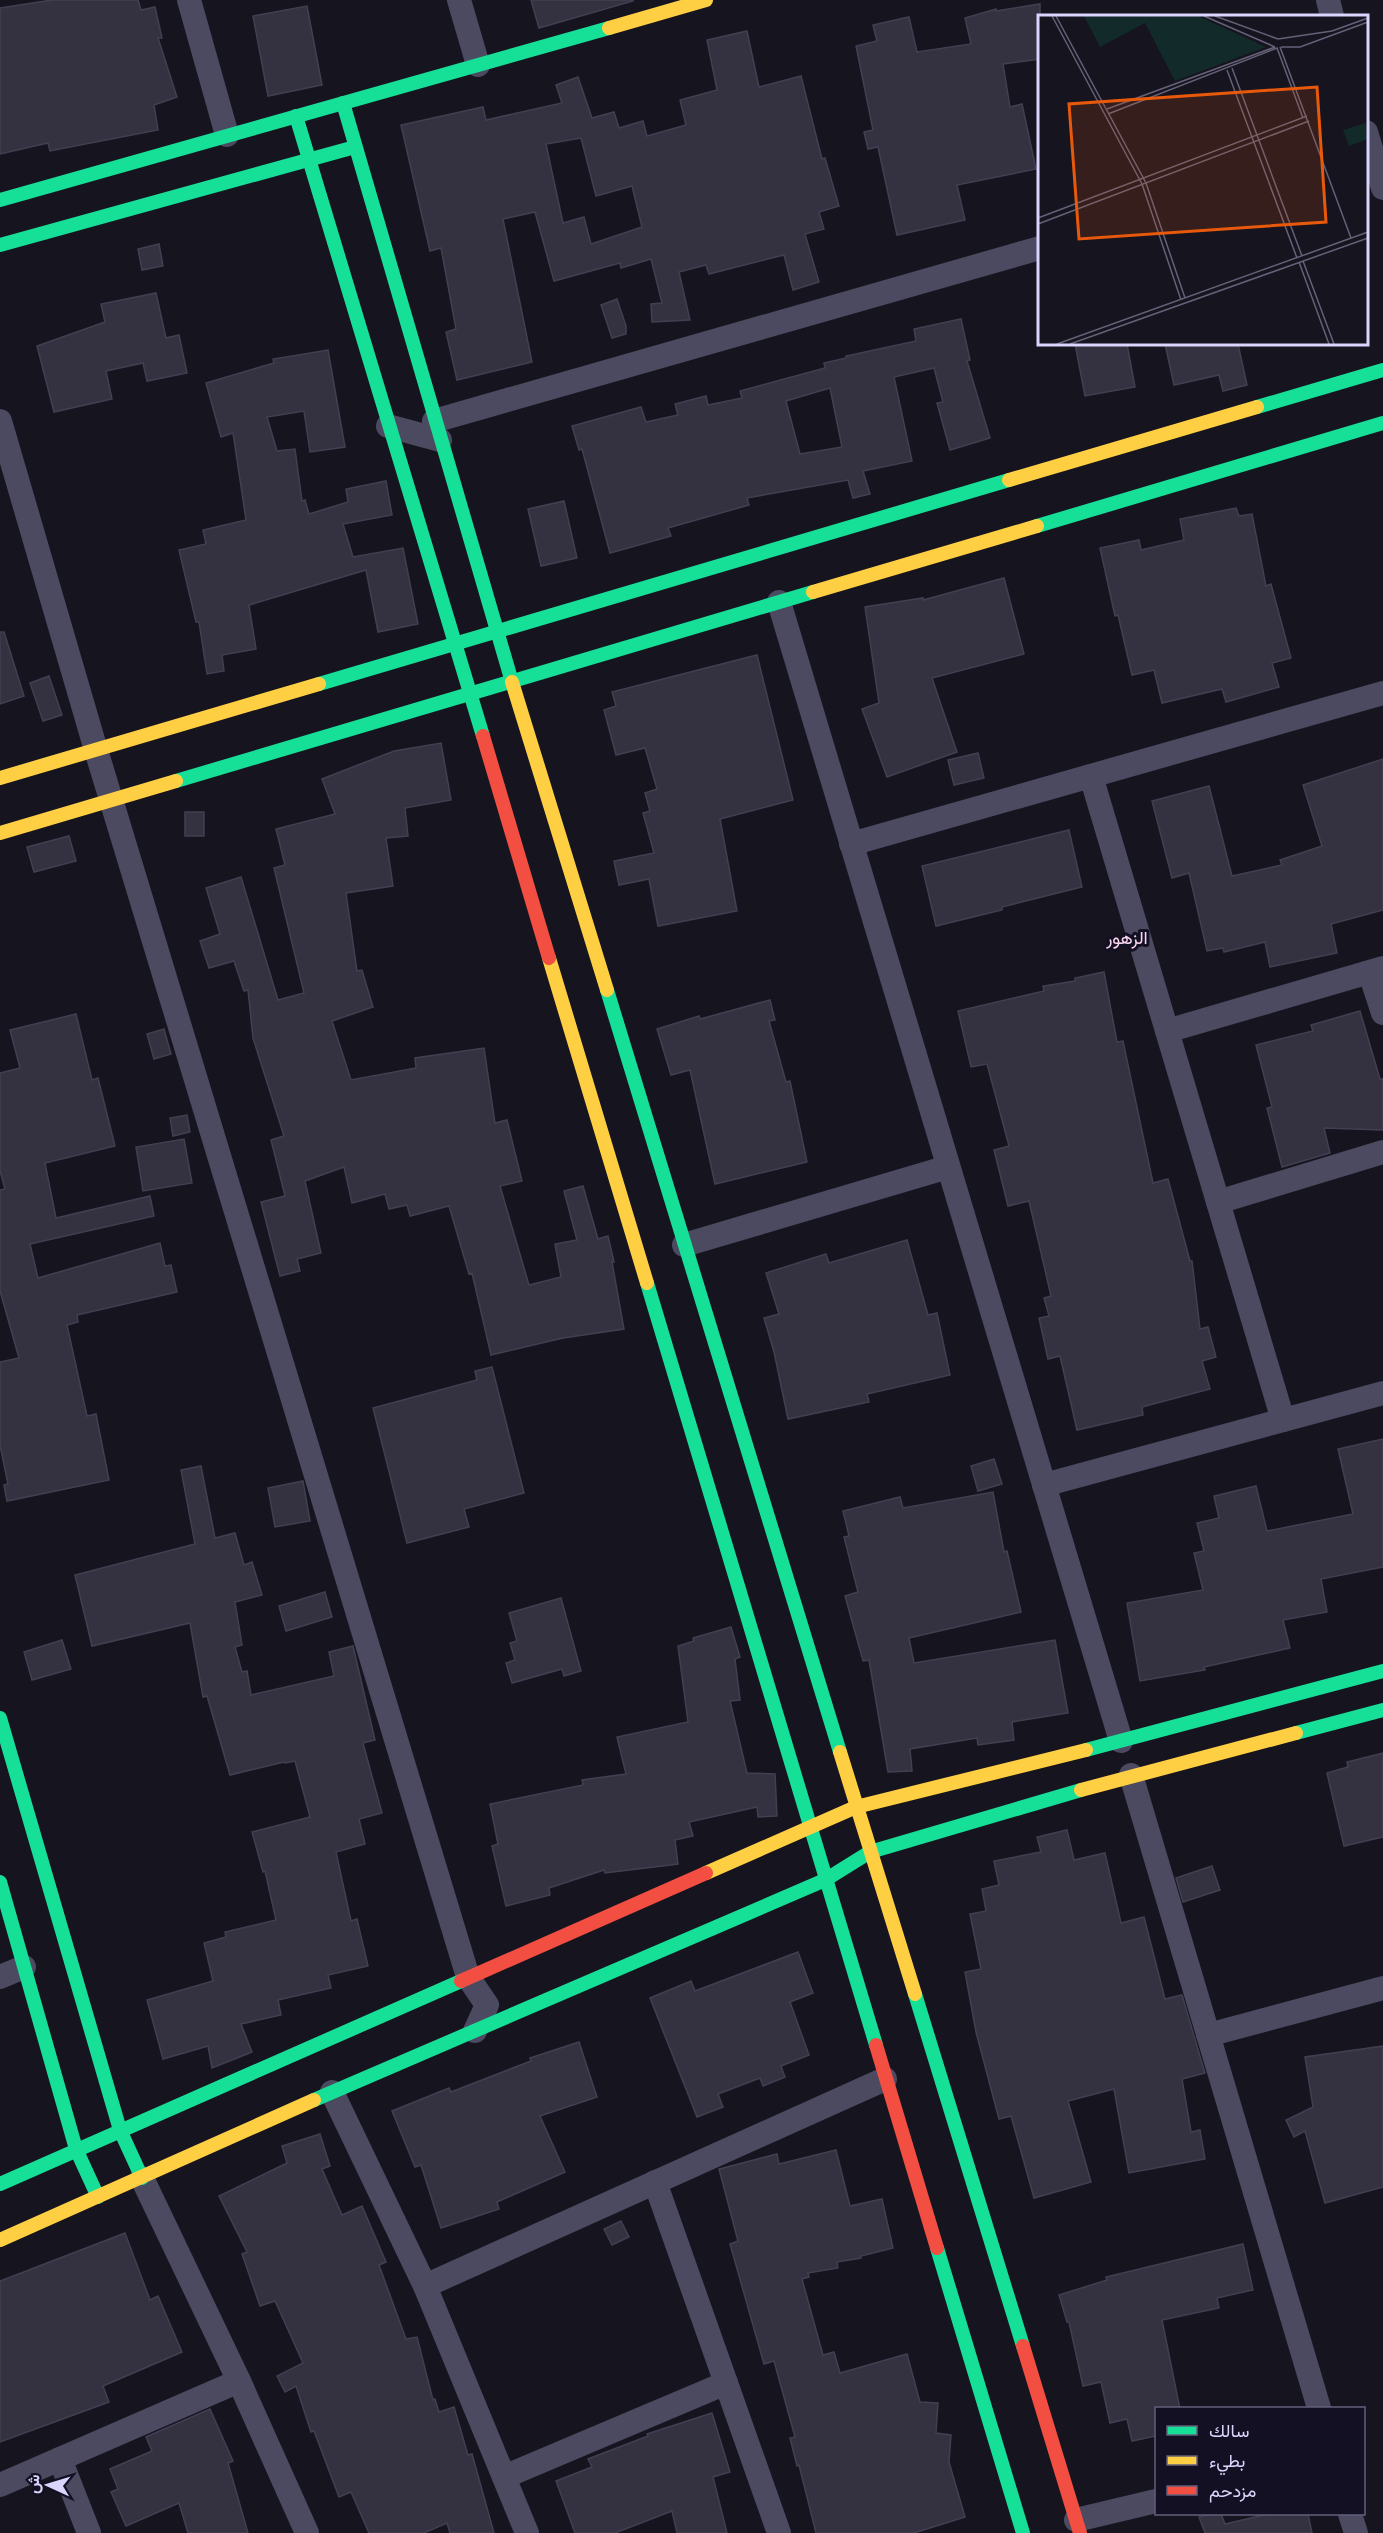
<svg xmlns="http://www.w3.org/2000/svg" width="1383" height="2533" viewBox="0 0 1383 2533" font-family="'Noto Sans',Vazirmatn,sans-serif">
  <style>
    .building { fill: #343241; stroke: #433f52; stroke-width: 1.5; fill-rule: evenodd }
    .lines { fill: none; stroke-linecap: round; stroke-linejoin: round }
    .street { stroke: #4b4a60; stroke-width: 24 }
    .fast { stroke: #16e098; stroke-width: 14 }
    .slow { stroke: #ffcf43; stroke-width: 14 }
    .jam { stroke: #f24e42; stroke-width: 14 }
    .labels { text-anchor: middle; stroke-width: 6; stroke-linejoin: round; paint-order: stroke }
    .neighbourhood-label { font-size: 18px; fill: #fdd7ef; stroke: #131024 }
    .inset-road { fill: none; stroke: #646178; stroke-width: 1.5 }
    .view { fill: #e8590c; fill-opacity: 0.15; stroke: #e8590c; stroke-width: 3 }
    .inset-edge { fill: none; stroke: #dad5fd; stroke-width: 3 }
  </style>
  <rect width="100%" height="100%" fill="#16141f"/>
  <g class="building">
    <path d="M 52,0 L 138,0 L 141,10 L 155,7 L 162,38 L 158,38 L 177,97 L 154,105 L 158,130 L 50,151 L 48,143 L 0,154 L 0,8 Z"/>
    <path d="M 531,0 L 633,0 L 633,1 L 539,28 Z"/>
    <path d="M 1040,4 L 1040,59 L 1003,64 L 1010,107 L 1022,104 L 1036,169 L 957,185 L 965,220 L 897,235 L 878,147 L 868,149 L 864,132 L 873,130 L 856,46 L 877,41 L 873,25 L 909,17 L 917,52 L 971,44 L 965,18 L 996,9 L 996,11 Z"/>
    <path d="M 307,6 L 322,85 L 268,96 L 253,16 Z"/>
    <path d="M 747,31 L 759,87 L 801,76 L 822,159 L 825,158 L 839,206 L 819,212 L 824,229 L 805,234 L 819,282 L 793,290 L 784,255 L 709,274 L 706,265 L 679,272 L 690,320 L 652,322 L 651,304 L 662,303 L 651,259 L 621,268 L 620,263 L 554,281 L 535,212 L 503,219 L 532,362 L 457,380 L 446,332 L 456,329 L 441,248 L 430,251 L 401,125 L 483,107 L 486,120 L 562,103 L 556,85 L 578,77 L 592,118 L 614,112 L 619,128 L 643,121 L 647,136 L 686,125 L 680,100 L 717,90 L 707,40 ZM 581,138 L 596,196 L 632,186 L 642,227 L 591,244 L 584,217 L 563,223 L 546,144 Z"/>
    <path d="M 159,244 L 163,266 L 142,270 L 138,249 Z"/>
    <path d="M 156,293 L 166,338 L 179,335 L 187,373 L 147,381 L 143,363 L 106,371 L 112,399 L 54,412 L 37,346 L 105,322 L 101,304 Z"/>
    <path d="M 617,299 L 626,326 L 626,334 L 612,338 L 601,305 Z"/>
    <path d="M 961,319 L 970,360 L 967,361 L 990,438 L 950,450 L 937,403 L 943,402 L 934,368 L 894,377 L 912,461 L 863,471 L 870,494 L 853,498 L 848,480 L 747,498 L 749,505 L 668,528 L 671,536 L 610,553 L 582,449 L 579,450 L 572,426 L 641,407 L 646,422 L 678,415 L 675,404 L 706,396 L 708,405 L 742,398 L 740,391 L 825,368 L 824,363 L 846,358 L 846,356 L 916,341 L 914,329 ZM 830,388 L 842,447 L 800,454 L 786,401 Z"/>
    <path d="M 1075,344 L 1127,344 L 1135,387 L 1085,396 Z"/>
    <path d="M 1165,344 L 1238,344 L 1247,385 L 1223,391 L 1219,375 L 1174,385 Z"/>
    <path d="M 328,350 L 345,447 L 310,452 L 304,411 L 267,417 L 277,451 L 295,449 L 302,501 L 305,500 L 309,514 L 348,502 L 346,489 L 386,481 L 392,515 L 343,524 L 353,557 L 403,548 L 418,624 L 378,632 L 366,570 L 249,605 L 256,649 L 222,655 L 224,671 L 207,674 L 199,622 L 196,622 L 179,550 L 206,544 L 203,530 L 246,520 L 233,433 L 221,437 L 206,383 L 274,363 L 273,359 Z"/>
    <path d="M 564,501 L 577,558 L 541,566 L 528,509 Z"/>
    <path d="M 1236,508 L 1239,516 L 1252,514 L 1266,586 L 1271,584 L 1291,658 L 1272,663 L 1279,687 L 1226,702 L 1222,689 L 1162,703 L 1154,670 L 1132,675 L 1118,615 L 1115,616 L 1100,548 L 1139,540 L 1141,550 L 1184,540 L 1180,519 Z"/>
    <path d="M 1004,578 L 1024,654 L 932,678 L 957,752 L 887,777 L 862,709 L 879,703 L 865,607 L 923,598 L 923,600 Z"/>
    <path d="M 0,632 L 4,632 L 24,696 L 0,704 Z"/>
    <path d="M 757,655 L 793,800 L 720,819 L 737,911 L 658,926 L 649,879 L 619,885 L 614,861 L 654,853 L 643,813 L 650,811 L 645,793 L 657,789 L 645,748 L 616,755 L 604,710 L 616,706 L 612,692 Z"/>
    <path d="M 49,676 L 62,715 L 43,721 L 30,683 Z"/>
    <path d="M 441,743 L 451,800 L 405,808 L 408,836 L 386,838 L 393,886 L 346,893 L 357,971 L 362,970 L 373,1007 L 332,1021 L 351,1080 L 416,1068 L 415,1058 L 484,1048 L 495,1123 L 507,1120 L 522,1181 L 500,1186 L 529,1285 L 561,1277 L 555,1244 L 577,1240 L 564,1191 L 583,1186 L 598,1239 L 608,1236 L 614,1262 L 612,1262 L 624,1329 L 563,1338 L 491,1355 L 472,1273 L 469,1274 L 449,1206 L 410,1216 L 407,1205 L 389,1209 L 385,1194 L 352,1203 L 344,1167 L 305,1181 L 321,1253 L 297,1259 L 300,1271 L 280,1276 L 261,1202 L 285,1196 L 271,1140 L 284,1136 L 253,1038 L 248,990 L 244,991 L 234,961 L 209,968 L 200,941 L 220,934 L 206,888 L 241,877 L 278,1000 L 304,993 L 274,868 L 285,865 L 276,829 L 335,814 L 322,779 L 394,751 Z"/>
    <path d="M 978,753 L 984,778 L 954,785 L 948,760 Z"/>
    <path d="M 1383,759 L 1383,910 L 1331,924 L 1337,953 L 1270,967 L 1265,942 L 1224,952 L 1223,948 L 1207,951 L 1189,873 L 1172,878 L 1152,801 L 1209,786 L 1232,876 L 1282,865 L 1280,860 L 1322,846 L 1303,785 Z"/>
    <rect x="185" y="812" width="19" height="24"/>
    <path d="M 1069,830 L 1082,887 L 1002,907 L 1002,910 L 936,926 L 922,866 Z"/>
    <path d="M 69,836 L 76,861 L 34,872 L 27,847 Z"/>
    <path d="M 1104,972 L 1117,1042 L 1123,1041 L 1153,1183 L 1168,1179 L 1190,1261 L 1192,1261 L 1200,1329 L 1208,1327 L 1216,1357 L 1202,1361 L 1210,1389 L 1142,1407 L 1143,1415 L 1077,1430 L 1060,1356 L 1048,1359 L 1039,1318 L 1049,1316 L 1044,1298 L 1051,1296 L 1029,1201 L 1008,1206 L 994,1150 L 1009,1146 L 987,1064 L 971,1067 L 958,1011 L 1044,991 L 1043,986 L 1075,981 L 1075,978 Z"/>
    <path d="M 770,1000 L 775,1020 L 769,1021 L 786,1082 L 790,1081 L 807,1162 L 715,1184 L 690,1070 L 671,1075 L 657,1029 L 699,1016 L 700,1019 Z"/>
    <path d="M 1360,1011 L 1380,1079 L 1383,1079 L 1383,1130 L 1324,1128 L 1330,1153 L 1282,1167 L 1267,1108 L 1272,1107 L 1256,1045 L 1313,1031 L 1311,1025 Z"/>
    <path d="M 76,1014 L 92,1080 L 98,1078 L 115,1146 L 45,1163 L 56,1218 L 150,1196 L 154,1216 L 30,1244 L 38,1278 L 160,1243 L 165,1266 L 171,1265 L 177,1292 L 77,1315 L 78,1322 L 67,1325 L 87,1416 L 96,1414 L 109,1480 L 7,1501 L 4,1485 L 8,1484 L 0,1445 L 0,1362 L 19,1358 L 0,1291 L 0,1190 L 5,1189 L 0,1171 L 0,1073 L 20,1068 L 10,1030 Z"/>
    <path d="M 164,1029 L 171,1054 L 154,1059 L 147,1034 Z"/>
    <path d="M 187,1115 L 190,1132 L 173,1136 L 170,1118 Z"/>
    <path d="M 184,1139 L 192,1183 L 143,1191 L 136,1147 Z"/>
    <path d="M 907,1240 L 928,1315 L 937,1313 L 950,1375 L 867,1394 L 869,1402 L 788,1419 L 774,1352 L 764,1318 L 779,1314 L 766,1273 L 826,1254 L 829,1263 Z"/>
    <path d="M 492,1367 L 524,1493 L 464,1509 L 469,1527 L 407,1543 L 373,1408 L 477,1380 L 475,1371 Z"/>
    <path d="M 1383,1439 L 1383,1567 L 1321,1579 L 1327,1612 L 1283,1620 L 1290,1648 L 1204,1667 L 1205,1670 L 1140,1681 L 1127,1603 L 1203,1590 L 1194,1553 L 1204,1551 L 1197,1523 L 1219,1518 L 1214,1496 L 1256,1486 L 1267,1531 L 1353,1514 L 1338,1449 Z"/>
    <path d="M 994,1459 L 1002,1484 L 978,1491 L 971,1466 Z"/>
    <path d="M 201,1466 L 215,1538 L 235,1533 L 244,1565 L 252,1562 L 262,1595 L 235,1602 L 242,1645 L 235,1647 L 242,1672 L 247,1671 L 251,1695 L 334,1676 L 329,1652 L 353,1646 L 375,1740 L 363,1743 L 382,1813 L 359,1819 L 365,1844 L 336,1852 L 351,1921 L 357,1919 L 368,1966 L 328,1975 L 331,1988 L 278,2000 L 281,2015 L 241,2024 L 252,2052 L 212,2068 L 208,2046 L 163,2059 L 147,2000 L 213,1981 L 204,1943 L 226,1937 L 225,1932 L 276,1920 L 265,1871 L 263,1872 L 252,1832 L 310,1817 L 295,1761 L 285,1763 L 284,1762 L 230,1775 L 207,1696 L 203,1697 L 190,1623 L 92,1646 L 75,1575 L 195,1544 L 181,1470 Z"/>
    <path d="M 303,1481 L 310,1521 L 275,1527 L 268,1488 Z"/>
    <path d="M 993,1492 L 1004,1552 L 1007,1551 L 1021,1612 L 909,1638 L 914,1663 L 1055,1640 L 1068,1713 L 1012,1722 L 1014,1740 L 978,1745 L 977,1738 L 910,1749 L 912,1771 L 888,1772 L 869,1660 L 863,1661 L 845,1596 L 858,1592 L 844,1537 L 849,1536 L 843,1511 L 900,1497 L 903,1508 Z"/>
    <path d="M 325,1592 L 332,1617 L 286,1631 L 279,1606 Z"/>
    <path d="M 561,1598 L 581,1671 L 564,1676 L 562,1669 L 512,1683 L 506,1663 L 515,1660 L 510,1643 L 517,1641 L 509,1613 Z"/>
    <path d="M 731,1627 L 740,1657 L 735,1659 L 740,1700 L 730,1701 L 747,1773 L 775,1774 L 777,1816 L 758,1817 L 757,1807 L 689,1822 L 693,1836 L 675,1840 L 678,1864 L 605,1873 L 604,1870 L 549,1888 L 550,1895 L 506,1906 L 492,1846 L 498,1844 L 490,1804 L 583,1785 L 582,1780 L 626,1774 L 617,1737 L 688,1722 L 678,1646 L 694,1641 L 693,1638 Z"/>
    <path d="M 62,1640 L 71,1669 L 32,1680 L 24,1652 Z"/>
    <path d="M 1383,1753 L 1383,1837 L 1344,1846 L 1327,1773 L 1348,1767 L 1347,1762 Z"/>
    <path d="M 1067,1830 L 1074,1860 L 1105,1853 L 1121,1923 L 1144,1917 L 1165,1999 L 1182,1995 L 1205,2073 L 1182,2079 L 1191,2132 L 1200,2130 L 1205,2159 L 1129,2173 L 1114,2089 L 1068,2101 L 1091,2182 L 1034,2198 L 1011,2116 L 999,2119 L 976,2032 L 965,1972 L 981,1969 L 970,1914 L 986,1911 L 982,1889 L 999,1885 L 994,1861 L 1041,1852 L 1037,1837 Z"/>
    <path d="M 1212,1866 L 1220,1890 L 1183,1902 L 1176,1878 Z"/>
    <path d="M 798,1952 L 813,1993 L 790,2002 L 809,2055 L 781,2066 L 785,2077 L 763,2086 L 760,2078 L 718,2094 L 723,2107 L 697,2117 L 650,1998 L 691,1981 L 695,1991 Z"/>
    <path d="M 579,2042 L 597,2097 L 540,2116 L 565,2172 L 497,2202 L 499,2209 L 441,2228 L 421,2165 L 415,2167 L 392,2111 L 449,2088 L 451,2092 L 531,2061 L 530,2058 Z"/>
    <path d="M 1383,2046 L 1383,2187 L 1325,2203 L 1305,2131 L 1294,2137 L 1286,2120 L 1313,2107 L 1305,2057 Z"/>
    <path d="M 320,2134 L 330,2166 L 322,2169 L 342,2215 L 362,2206 L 386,2262 L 379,2265 L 406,2339 L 417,2337 L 433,2400 L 435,2399 L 439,2412 L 454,2407 L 468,2455 L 472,2454 L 494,2533 L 450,2533 L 447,2523 L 424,2533 L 369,2533 L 351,2492 L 339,2497 L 314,2431 L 311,2432 L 296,2386 L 285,2392 L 277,2376 L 303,2363 L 275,2301 L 260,2306 L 242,2254 L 247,2252 L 219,2196 L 287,2163 L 282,2146 Z"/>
    <path d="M 836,2150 L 850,2206 L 882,2199 L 893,2248 L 861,2256 L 861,2258 L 837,2262 L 838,2268 L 808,2273 L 809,2277 L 802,2279 L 823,2355 L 834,2352 L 840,2373 L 907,2354 L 920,2402 L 938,2403 L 936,2433 L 951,2435 L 949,2462 L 965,2517 L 914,2533 L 816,2533 L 799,2465 L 797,2466 L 790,2438 L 795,2437 L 774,2361 L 764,2364 L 730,2244 L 738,2241 L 719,2169 L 777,2154 L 779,2164 Z"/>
    <path d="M 621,2221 L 629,2237 L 612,2245 L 604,2229 Z"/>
    <path d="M 125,2233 L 150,2300 L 158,2296 L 182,2352 L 103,2386 L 109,2402 L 0,2442 L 0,2281 Z"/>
    <path d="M 1243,2244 L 1253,2290 L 1217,2298 L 1219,2308 L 1162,2320 L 1180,2409 L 1156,2409 L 1156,2436 L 1132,2441 L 1127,2419 L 1110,2423 L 1101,2382 L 1083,2386 L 1069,2322 L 1067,2322 L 1059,2295 L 1107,2280 L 1106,2277 Z"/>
    <path d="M 210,2409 L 233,2461 L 228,2463 L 248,2533 L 188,2533 L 179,2503 L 126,2526 L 111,2492 L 118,2489 L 110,2469 L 152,2451 L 146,2437 Z"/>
    <path d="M 712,2413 L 730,2472 L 713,2477 L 727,2533 L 677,2533 L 672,2511 L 615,2533 L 575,2533 L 556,2481 L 592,2467 L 588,2459 L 648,2436 L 647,2434 Z"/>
    <path d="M 1210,2514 L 1221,2514 L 1225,2524 L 1268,2514 L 1308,2514 L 1312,2533 L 1205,2533 L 1199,2517 Z"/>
  </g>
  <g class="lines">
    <g class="street">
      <path d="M 189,0 L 227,135"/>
      <path d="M 459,0 L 478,65"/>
      <path d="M 1328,0 L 1332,16"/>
      <path d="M 1366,132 L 1383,188"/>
      <path d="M 0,421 L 96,750 L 468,1977 L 487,2005 L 475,2031"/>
      <path d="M 434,421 L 1040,248"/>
      <path d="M 388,426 L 440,440"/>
      <path d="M 779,602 L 1121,1741"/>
      <path d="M 1091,776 L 1283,1420"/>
      <path d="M 851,844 L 1383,693"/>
      <path d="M 1370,973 L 1383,1013"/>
      <path d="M 1167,1031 L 1383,968"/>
      <path d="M 1218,1202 L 1383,1152"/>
      <path d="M 684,1245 L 948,1167"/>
      <path d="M 1044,1485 L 1383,1393"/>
      <path d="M 1131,1775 L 1319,2408"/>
      <path d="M 0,1977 L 24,1967"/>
      <path d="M 1208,2035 L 1383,1988"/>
      <path d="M 332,2092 L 425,2286 L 527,2533"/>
      <path d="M 142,2178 L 239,2381 L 307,2533"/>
      <path d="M 655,2182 L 779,2533"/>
      <path d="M 425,2286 L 885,2079"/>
      <path d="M 60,2459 L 89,2533"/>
      <path d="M 504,2477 L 726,2383"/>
      <path d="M 0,2485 L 239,2381"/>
      <path d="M 1350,2514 L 1356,2533"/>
      <path d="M 1076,2520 L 1156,2501"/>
    </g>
    <g class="fast">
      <path d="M 343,103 L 512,682"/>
      <path d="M 296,116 L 483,736"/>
      <path d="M 0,200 L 609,28"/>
      <path d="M 0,245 L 355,147"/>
      <path d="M 1257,407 L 1383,370"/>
      <path d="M 1037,526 L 1383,423"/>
      <path d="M 319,684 L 1009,480"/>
      <path d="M 176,781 L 813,592"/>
      <path d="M 607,990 L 840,1752"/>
      <path d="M 647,1283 L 876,2045"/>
      <path d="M 0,1718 L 120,2130 L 142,2178"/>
      <path d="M 1296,1733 L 1383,1710"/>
      <path d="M 1086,1750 L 1383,1671"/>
      <path d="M 0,1882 L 76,2149 L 98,2197"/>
      <path d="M 915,1994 L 1023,2346"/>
      <path d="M 314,2100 L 825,1880 L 870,1852 L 1081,1790"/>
      <path d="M 0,2184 L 461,1981"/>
      <path d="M 937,2248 L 1023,2533"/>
    </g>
    <g class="slow">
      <path d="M 609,28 L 706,0"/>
      <path d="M 1009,480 L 1257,407"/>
      <path d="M 813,592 L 1037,526"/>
      <path d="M 512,682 L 607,990"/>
      <path d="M 0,778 L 319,684"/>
      <path d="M 0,833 L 176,781"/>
      <path d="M 549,958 L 647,1283"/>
      <path d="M 840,1752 L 915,1994"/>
      <path d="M 1081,1790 L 1296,1733"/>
      <path d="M 706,1873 L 856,1807 L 1086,1750"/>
      <path d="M 0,2240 L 314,2100"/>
    </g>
    <g class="jam">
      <path d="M 483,736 L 549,958"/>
      <path d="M 461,1981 L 706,1873"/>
      <path d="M 876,2045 L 937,2248"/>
      <path d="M 1023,2346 L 1080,2533"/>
    </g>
  </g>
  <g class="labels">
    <g class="neighbourhood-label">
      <text x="1127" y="944">الزهور</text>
    </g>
  </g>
  <g transform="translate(1038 15)">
    <rect width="330" height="330" fill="#16141f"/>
    <path d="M 46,1 L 160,1 L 228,32 L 137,66 L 107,8 L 62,32 ZM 328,108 L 330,124 L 311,131 L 305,115 Z" fill="#132a2a"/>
    <path class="inset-road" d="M 14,1 L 104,169 L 143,285M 18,1 L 108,168 L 147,283M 166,1 L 237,32M 177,1 L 240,24 L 294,16 L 330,3M 242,32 L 313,223M 243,32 L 262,32 L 330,7M 194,53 L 264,241M 189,55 L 259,243M 69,94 L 237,32M 70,99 L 239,33 L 265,103M 0,203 L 269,101M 0,209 L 271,106M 265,246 L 296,329M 261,247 L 291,329M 19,329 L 330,217M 32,329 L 330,223"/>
    <path class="view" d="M 279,72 L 288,207 L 41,224 L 31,89 Z"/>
    <rect width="330" height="330" class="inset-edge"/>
  </g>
  <rect x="1155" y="2407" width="210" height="108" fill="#131024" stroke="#635f7b" stroke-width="1.5"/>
  <rect x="1167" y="2426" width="30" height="9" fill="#16e098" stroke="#635f7b" stroke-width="1.5"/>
  <text x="1209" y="2437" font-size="18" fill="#dad5fd">سالك</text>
  <rect x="1167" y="2456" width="30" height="9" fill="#ffcf43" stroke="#635f7b" stroke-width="1.5"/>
  <text x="1209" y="2467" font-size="18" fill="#dad5fd">بطيء</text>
  <rect x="1167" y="2486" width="30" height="9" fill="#f24e42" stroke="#635f7b" stroke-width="1.5"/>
  <text x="1209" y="2497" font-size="18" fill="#dad5fd">مزدحم</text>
  <g transform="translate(48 2485) rotate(274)" stroke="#131024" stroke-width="4.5" paint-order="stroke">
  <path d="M0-4.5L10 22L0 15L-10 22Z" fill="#dad5fd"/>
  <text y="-9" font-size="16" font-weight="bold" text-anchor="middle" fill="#dad5fd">ش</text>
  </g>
</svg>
